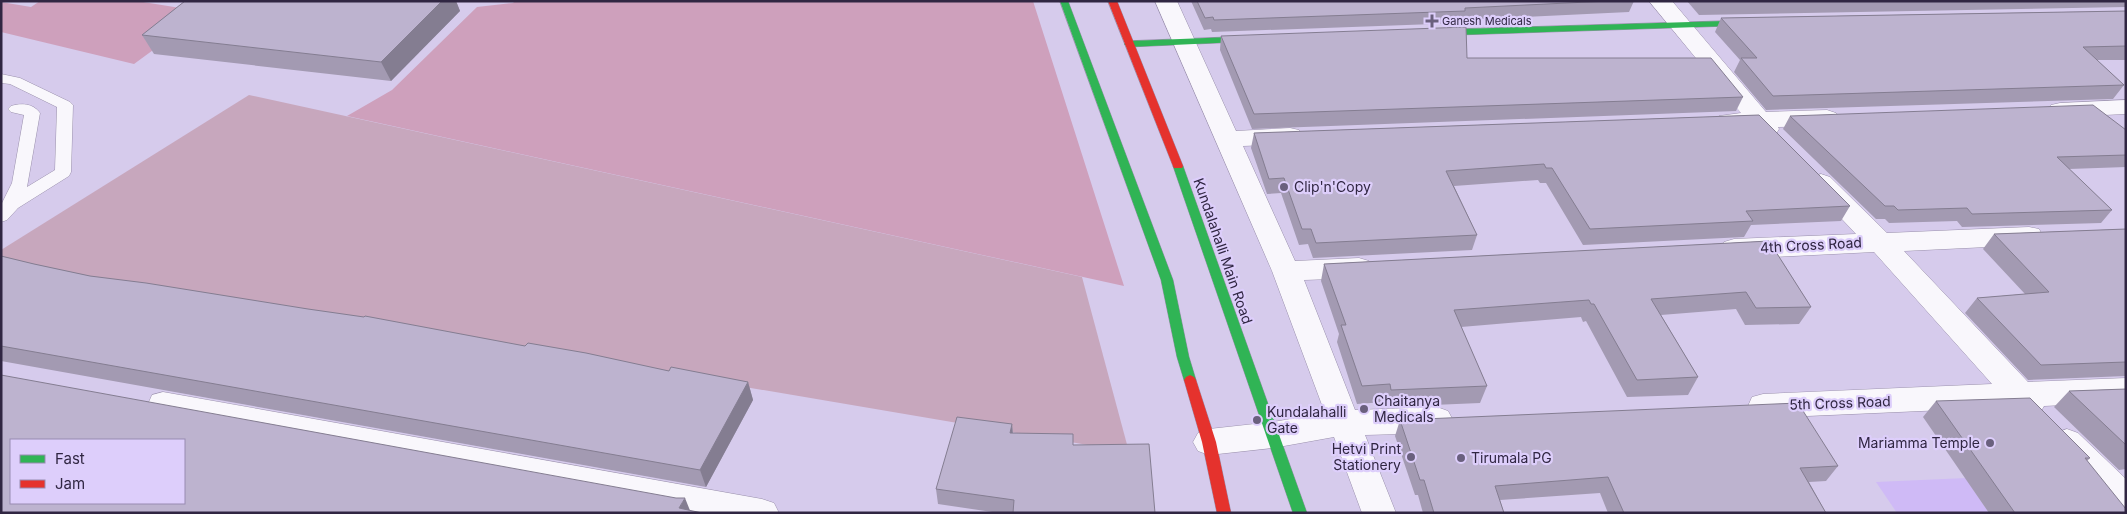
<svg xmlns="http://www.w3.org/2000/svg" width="2127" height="514" viewBox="0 0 2127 514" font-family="Inter,sans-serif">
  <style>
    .built { fill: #cfbaf6 }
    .green { fill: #c7a7bd }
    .forest { fill: #cea0bc }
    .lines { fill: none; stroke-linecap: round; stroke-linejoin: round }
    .lane-casing { stroke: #9a90ac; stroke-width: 1 }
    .street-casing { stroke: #9a90ac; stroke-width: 1 }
    .fast-casing { stroke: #9a90ac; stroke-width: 1 }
    .jam-casing { stroke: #9a90ac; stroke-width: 1 }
    .lane { fill: #f9f7fc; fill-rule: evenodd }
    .street { fill: #f9f7fc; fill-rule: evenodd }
    .fast { fill: #30b455; fill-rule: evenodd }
    .jam { fill: #e5322d; fill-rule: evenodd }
    .wall { fill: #a39ab2 }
    .shaded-wall { fill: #847d91 }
    .building { fill: #bdb3cf; stroke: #847d91; fill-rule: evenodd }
    .poi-dot { fill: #6a607e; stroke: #ddcefb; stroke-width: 2 }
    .labels { text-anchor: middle; stroke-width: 4.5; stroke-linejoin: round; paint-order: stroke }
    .far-poi-label { font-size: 11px; fill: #302642; stroke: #ddcefb; text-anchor: start }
    .poi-label { font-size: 14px; fill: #302642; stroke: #ddcefb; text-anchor: start }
    .street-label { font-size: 14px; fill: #302642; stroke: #ddcefb }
  </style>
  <rect width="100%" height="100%" fill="#d6cbec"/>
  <path class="built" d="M 2079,473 L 2075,481 L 1970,485 L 1989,513 L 1897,513 L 1876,482 Z"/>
  <path class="green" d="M 249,95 L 1082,277 L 1129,452 L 1,261 L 1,250 Z"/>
  <g class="forest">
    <path d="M 40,1 L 137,1 L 205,12 L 134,64 L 1,32 L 1,2 L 31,7 Z"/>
    <path d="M 515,1 L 1033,1 L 1124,286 L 347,116 L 392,90 L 477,7 L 513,3 Z"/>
  </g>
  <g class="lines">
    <defs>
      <path id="lane" d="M 1,74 L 20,78 L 70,102 L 73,105 L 71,172 L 69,176 L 18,208 L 7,220 L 1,222 L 1,205 L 12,183 L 24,115 L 11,112 L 8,109 L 11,106 C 21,103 33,103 40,113 L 27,187 L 55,170 L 57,107 L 10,84 L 1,83 Z"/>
      <g id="street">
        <path d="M 1155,1 L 1177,1 L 1236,131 L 1290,128 L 1299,130 L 1302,136 L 1299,142 L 1290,144 L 1243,146 L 1295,261 L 1359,258 L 1369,261 L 1373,268 L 1369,275 L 1359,278 L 1304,280 L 1355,410 L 1437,407 L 1448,411 L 1453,420 L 1448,429 L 1437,433 L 1365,435 L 1396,513 L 1362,513 L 1334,437 L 1273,448 L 1209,455 L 1198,451 L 1193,442 L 1198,433 L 1209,429 L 1273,422 L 1325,413 L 1272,271 Z"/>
        <path d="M 1649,1 L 1672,1 L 1766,112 L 1827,110 L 1836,113 L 1839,118 L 1836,123 L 1827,126 L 1778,127 L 1779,129 L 1776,134 C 1765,137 1760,136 1753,128 L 1728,129 L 1719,126 L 1716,121 L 1719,116 L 1741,113 Z"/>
        <path d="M 2126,100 L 2126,114 L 2060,117 L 2051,115 L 2048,110 L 2051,105 L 2060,103 Z"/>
        <path d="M 1821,174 L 1830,177 L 1887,233 L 2029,227 L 2039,229 L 2043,236 L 2039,243 L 2029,245 L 1904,251 L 2028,382 L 2126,378 L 2126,402 L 2044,406 L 2040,413 C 2029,416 2021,416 2013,407 L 1763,418 L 1752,415 L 1748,406 L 1752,397 L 1763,394 L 1992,384 L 1874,252 L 1734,259 L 1724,256 L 1720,249 L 1724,242 L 1734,239 L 1856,234 L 1808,183 L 1812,177 Z"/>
        <path d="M 163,392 L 762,499 L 774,503 L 779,513 L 683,513 L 163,416 L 152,413 L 148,404 L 152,395 Z"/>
        <path d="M 2067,429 L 2078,433 L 2126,479 L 2126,513 L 2114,511 L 2056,451 L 2051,442 L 2056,433 Z"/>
      </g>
      <g id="fast">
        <path d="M 1060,1 L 1068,1 L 1173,280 L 1189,357 L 1196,380 L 1194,383 L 1190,385 L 1186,383 L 1184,380 L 1177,357 L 1161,280 Z"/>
        <path d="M 1757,20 L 1760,21 L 1760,25 L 1427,36 L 1422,33 L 1427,30 Z"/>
        <path d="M 1257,36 L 1260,37 L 1260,41 L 1129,47 L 1124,44 L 1129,41 Z"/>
        <path d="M 1178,163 L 1183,166 L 1307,513 L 1293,513 L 1173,166 Z"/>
      </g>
      <g id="jam">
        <path d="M 1108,1 L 1117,1 L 1183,166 L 1182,168 L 1174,168 L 1173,166 Z"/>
        <path d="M 1190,375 L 1194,377 L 1196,380 L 1216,442 L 1231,513 L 1217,513 L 1202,442 L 1184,380 L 1186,377 Z"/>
      </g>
    </defs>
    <use href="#lane" class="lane-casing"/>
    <use href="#street" class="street-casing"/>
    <use href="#fast" class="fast-casing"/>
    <use href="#jam" class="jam-casing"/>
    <use href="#lane" class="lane"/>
    <use href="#street" class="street"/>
    <use href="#fast" class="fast"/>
    <use href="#jam" class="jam"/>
  </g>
  <g class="wall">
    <path d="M 185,1 L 456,1 L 460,11 L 391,81 L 154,54 L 142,35 Z"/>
    <path d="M 1191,1 L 1634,1 L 1629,12 L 1462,20 L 1461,23 L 1212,32 L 1211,29 L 1204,30 Z"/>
    <path d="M 1687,1 L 2126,1 L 2126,7 L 1699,15 Z"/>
    <path d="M 2126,11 L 2126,60 L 2097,60 L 2124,85 L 2113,99 L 1766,110 L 1734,72 L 1740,60 L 1715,32 L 1721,18 Z"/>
    <path d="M 1221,36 L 1467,58 L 1743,97 L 1736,111 L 1252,129 L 1220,50 Z"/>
    <path d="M 1759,115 L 1850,206 L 1841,221 L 1751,225 L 1744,237 L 1583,245 L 1546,183 L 1540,183 L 1538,180 L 1454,186 L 1477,235 L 1472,250 L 1313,258 L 1308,244 L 1299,245 L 1281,193 L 1267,194 L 1251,148 L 1254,133 Z"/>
    <path d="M 1790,116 L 2126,130 L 2126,167 L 2069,169 L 2112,210 L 2101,223 L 1962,227 L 1957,221 L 1889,223 L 1885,219 L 1876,219 L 1783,129 Z"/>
    <path d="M 2126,229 L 2126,376 L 2028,380 L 1965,313 L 1977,298 L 2025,294 L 1983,249 L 1994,234 Z"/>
    <path d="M 1769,241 L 1811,307 L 1799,324 L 1745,325 L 1736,309 L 1661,315 L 1698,377 L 1688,395 L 1627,397 L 1586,321 L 1583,322 L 1581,317 L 1461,327 L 1487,386 L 1480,403 L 1386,407 L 1384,402 L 1357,404 L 1337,342 L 1339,334 L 1321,281 L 1324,264 Z"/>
    <path d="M 1,256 L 34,264 L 90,276 L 525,346 L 669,371 L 748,382 L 753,400 L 706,487 L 1,361 Z"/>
    <path d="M 2126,389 L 2126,469 L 2119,470 L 2054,407 L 2069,391 Z"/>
    <path d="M 1936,401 L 2090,458 L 2087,461 L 2126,513 L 1989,513 L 1923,417 Z"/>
    <path d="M 1400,420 L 1838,466 L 1826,481 L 1809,482 L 1826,513 L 1608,513 L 1600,493 L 1500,500 L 1504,513 L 1423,513 L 1418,495 L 1415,495 L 1395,436 Z"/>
    <path d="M 1012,424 L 1013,433 L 1073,445 L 1155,513 L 999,513 L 938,504 L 936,489 Z"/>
  </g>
  <g class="shaded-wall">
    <path d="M 442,1 L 456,1 L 460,11 L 391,81 L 381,62 Z"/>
    <path d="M 748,382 L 753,400 L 706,487 L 700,470 Z"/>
    <path d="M 1012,424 L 1013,440 L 1010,433 Z"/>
    <path d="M 685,498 L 691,513 L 679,508 Z"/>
  </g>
  <g class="building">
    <path d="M 185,1 L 442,1 L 381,62 L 142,35 Z"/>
    <path d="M 1197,1 L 1608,1 L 1465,8 L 1465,11 L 1214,20 L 1213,17 L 1205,18 Z"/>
    <path d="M 2126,11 L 2126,46 L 2083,47 L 2124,85 L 1773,96 L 1741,58 L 1757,58 L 1721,18 Z"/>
    <path d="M 1466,27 L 1467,58 L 1711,58 L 1743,97 L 1254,114 L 1221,36 Z"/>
    <path d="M 2093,105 L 2126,130 L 2126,155 L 2057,157 L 2112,210 L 1972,214 L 1967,208 L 1898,210 L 1894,206 L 1885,206 L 1790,116 Z"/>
    <path d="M 1759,115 L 1850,206 L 1746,211 L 1753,221 L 1590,229 L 1552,168 L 1546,168 L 1544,164 L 1446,171 L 1477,235 L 1316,243 L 1311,229 L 1302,229 L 1284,178 L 1269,179 L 1254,133 Z"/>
    <path d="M 2126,229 L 2126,362 L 2041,365 L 1977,298 L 2049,292 L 1994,234 Z"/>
    <path d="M 1769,241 L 1811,307 L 1756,308 L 1746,292 L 1651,299 L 1698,377 L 1637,380 L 1594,304 L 1591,304 L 1589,300 L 1454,310 L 1487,386 L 1391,390 L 1390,384 L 1362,386 L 1341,325 L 1346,325 L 1324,264 Z"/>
    <path d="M 1,256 L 34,264 L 90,276 L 146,283 L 308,309 L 364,317 L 365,316 L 525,346 L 528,343 L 586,353 L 669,371 L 671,367 L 748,382 L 700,470 L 1,346 Z"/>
    <path d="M 1,375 L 676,498 L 685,498 L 679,508 L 702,513 L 1,513 ZM 11,440 L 184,440 L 184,503 L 11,503 Z"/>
    <path d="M 2126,389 L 2126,445 L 2069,391 Z"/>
    <path d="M 2030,398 L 2090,458 L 2085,458 L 2126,509 L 2126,513 L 2015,513 L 1936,401 Z"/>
    <path d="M 1798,403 L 1838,466 L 1800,468 L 1826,513 L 1624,513 L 1608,477 L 1495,486 L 1504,513 L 1434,513 L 1424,480 L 1420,480 L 1400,420 Z"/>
    <path d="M 957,417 L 1012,424 L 1010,433 L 1073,434 L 1073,445 L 1149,444 L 1155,513 L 1013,513 L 1014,500 L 936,489 Z"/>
  </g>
  <g class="poi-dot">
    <path d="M1429.5 13.5h5v5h5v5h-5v5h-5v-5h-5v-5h5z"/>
    <circle cx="1284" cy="187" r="5"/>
    <circle cx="1364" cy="409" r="5"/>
    <circle cx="1257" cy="420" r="5"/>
    <circle cx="1990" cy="443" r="5"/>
    <circle cx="1411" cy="457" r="5"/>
    <circle cx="1461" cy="458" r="5"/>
  </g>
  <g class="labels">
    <g class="far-poi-label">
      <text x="1442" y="25">Ganesh Medicals</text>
    </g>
    <g class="poi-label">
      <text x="1294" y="192">Clip'n'Copy</text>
      <text x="1374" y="406">Chaitanya<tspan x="1374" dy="16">Medicals</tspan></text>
      <text x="1267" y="417">Kundalahalli<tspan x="1267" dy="16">Gate</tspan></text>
      <text x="1980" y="448" text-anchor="end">Mariamma Temple</text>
      <text x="1401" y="454" text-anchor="end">Hetvi Print<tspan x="1401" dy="16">Stationery</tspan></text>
      <text x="1471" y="463">Tirumala PG</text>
    </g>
    <g class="street-label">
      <text transform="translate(1811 245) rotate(-3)" y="5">4th Cross Road</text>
      <text transform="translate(1223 251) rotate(71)" y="5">Kundalahalli Main Road</text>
      <text transform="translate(1840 403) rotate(-2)" y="5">5th Cross Road</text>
    </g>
  </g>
  <rect width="2127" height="514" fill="none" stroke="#302642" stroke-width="5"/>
  <rect x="10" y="439" width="175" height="65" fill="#ddcefb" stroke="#988bb1"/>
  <rect x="20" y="455" width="25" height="8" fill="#30b455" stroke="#988bb1"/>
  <text x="55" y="464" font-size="15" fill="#302642">Fast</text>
  <rect x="20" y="480" width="25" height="8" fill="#e5322d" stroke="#988bb1"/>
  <text x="55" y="489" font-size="15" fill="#302642">Jam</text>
</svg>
